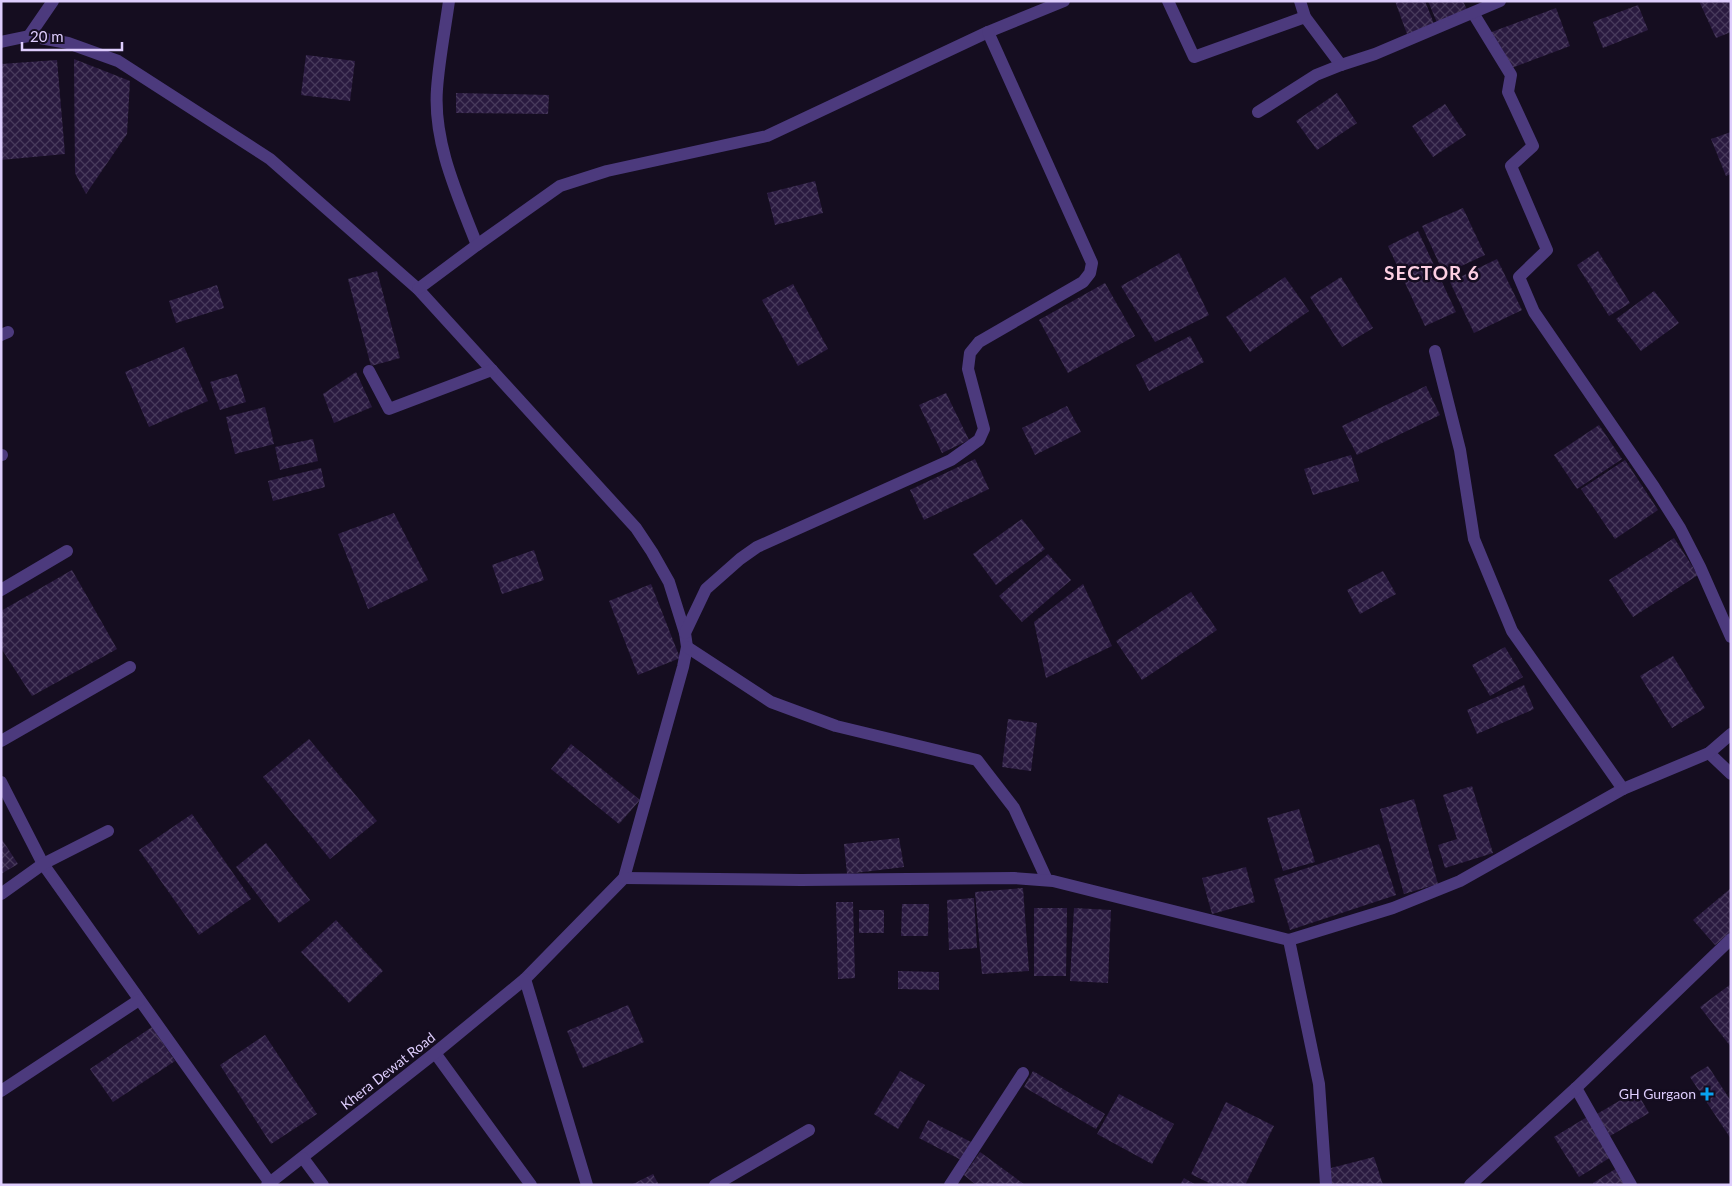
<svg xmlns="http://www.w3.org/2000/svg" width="1732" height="1186" viewBox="0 0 1732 1186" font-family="Lato,sans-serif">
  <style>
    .building { fill: url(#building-cross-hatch) }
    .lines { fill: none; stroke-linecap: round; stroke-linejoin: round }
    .lane { stroke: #4c3a7d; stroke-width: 12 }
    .street { stroke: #4c3a7d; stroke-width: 12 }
    .poi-dot { fill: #08a3ef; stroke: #150d20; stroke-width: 2 }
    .labels { text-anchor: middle; stroke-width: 5; stroke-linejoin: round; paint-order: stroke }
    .street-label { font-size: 14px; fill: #decdfd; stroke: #150d20 }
    .poi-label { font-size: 14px; fill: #decdfd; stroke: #150d20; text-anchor: end }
    .district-label { font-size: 19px; font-weight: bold; letter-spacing: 1px; fill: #fdcfe2; stroke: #150d20 }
  </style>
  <defs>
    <pattern id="building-cross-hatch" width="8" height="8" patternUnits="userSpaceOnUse" patternTransform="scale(1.25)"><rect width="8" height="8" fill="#2a1a40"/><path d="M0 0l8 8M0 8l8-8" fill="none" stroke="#483a5c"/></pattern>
  </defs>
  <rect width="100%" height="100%" fill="#150d20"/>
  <g class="building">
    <path d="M 1395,1 L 1425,1 L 1434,24 L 1407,34 Z"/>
    <path d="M 1428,1 L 1463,1 L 1468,12 L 1438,25 Z"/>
    <path d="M 1699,1 L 1731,1 L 1731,32 L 1716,38 Z"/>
    <path d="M 1638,5 L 1648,30 L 1603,48 L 1593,22 Z"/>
    <path d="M 1556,8 L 1570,46 L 1509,69 L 1489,33 Z"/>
    <path d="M 306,55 L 355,61 L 350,101 L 301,95 Z"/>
    <path d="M 74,59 L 130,81 L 127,134 L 86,194 L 75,173 Z"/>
    <path d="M 57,60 L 65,154 L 1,160 L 1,64 Z"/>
    <path d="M 456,93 L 549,95 L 548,114 L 456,113 Z"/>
    <path d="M 1337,93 L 1357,123 L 1317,150 L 1296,121 Z"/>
    <path d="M 1445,104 L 1466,135 L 1433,157 L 1412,126 Z"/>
    <path d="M 1731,132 L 1731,174 L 1726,176 L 1711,139 Z"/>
    <path d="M 815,181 L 823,213 L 775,225 L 767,193 Z"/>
    <path d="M 1463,208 L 1485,255 L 1444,274 L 1422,226 Z"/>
    <path d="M 1418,231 L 1456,312 L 1425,326 L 1388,246 Z"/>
    <path d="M 1598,251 L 1630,303 L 1609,316 L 1577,265 Z"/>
    <path d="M 1179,253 L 1209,315 L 1155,342 L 1121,286 Z"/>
    <path d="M 1497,259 L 1522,310 L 1474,333 L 1450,282 Z"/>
    <path d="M 377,271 L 400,358 L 371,366 L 348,279 Z"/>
    <path d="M 1285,277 L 1309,311 L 1250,352 L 1226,317 Z"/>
    <path d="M 1341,277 L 1373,328 L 1342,347 L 1310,297 Z"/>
    <path d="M 1105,283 L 1135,336 L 1068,373 L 1039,320 Z"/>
    <path d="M 793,284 L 828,349 L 798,366 L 762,300 Z"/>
    <path d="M 217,285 L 224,308 L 176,323 L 169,301 Z"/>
    <path d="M 1654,291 L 1679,323 L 1641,351 L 1616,319 Z"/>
    <path d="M 1190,336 L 1204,362 L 1149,391 L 1136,365 Z"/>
    <path d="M 184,347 L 208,401 L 149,427 L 125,372 Z"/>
    <path d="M 356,372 L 372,407 L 334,423 L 323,394 Z"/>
    <path d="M 237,374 L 246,402 L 220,410 L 210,382 Z"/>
    <path d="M 1426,386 L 1440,415 L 1357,455 L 1342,426 Z"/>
    <path d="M 946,393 L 969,440 L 942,453 L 919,405 Z"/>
    <path d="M 1067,406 L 1081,432 L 1035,455 L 1022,428 Z"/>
    <path d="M 265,407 L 274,444 L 235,454 L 226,417 Z"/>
    <path d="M 1599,425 L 1622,459 L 1577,489 L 1554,455 Z"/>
    <path d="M 313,439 L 318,461 L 280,470 L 275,447 Z"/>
    <path d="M 1351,455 L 1359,481 L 1313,495 L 1304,469 Z"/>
    <path d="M 975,459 L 989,489 L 924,520 L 910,490 Z"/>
    <path d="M 1625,460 L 1658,510 L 1615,539 L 1581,489 Z"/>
    <path d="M 321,468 L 325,487 L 273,501 L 268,481 Z"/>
    <path d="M 394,513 L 428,580 L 368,609 L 338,534 Z"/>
    <path d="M 1022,519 L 1045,549 L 996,585 L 973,554 Z"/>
    <path d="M 1674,538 L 1698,575 L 1633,617 L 1609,580 Z"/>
    <path d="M 534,550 L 544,580 L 502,594 L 492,565 Z"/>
    <path d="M 1048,554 L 1071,580 L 1022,622 L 999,596 Z"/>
    <path d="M 72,570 L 117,649 L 32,696 L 1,648 L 1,611 Z"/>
    <path d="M 1383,571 L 1396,594 L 1360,614 L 1347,590 Z"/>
    <path d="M 651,584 L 680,658 L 638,675 L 609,601 Z"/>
    <path d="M 1083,584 L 1112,646 L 1046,678 L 1034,622 Z"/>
    <path d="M 1191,592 L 1217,630 L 1142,680 L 1116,641 Z"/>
    <path d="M 1505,647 L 1523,677 L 1490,696 L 1472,665 Z"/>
    <path d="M 1673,656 L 1705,708 L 1672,728 L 1640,676 Z"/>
    <path d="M 1524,685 L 1534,709 L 1477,734 L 1467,710 Z"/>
    <path d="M 1008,719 L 1037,723 L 1031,771 L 1002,767 Z"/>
    <path d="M 309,739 L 377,821 L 330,859 L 263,777 Z"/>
    <path d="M 571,744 L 640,800 L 619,824 L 551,769 Z"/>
    <path d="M 1472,786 L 1493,853 L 1445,868 L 1438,845 L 1457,839 L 1443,795 Z"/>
    <path d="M 1414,799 L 1438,884 L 1404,894 L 1380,809 Z"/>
    <path d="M 1299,809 L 1315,862 L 1283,871 L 1267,818 Z"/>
    <path d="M 192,814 L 251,899 L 199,935 L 139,850 Z"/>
    <path d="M 1,838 L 18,864 L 1,874 Z"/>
    <path d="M 899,838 L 904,867 L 847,874 L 844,844 Z"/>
    <path d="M 266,843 L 310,900 L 279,923 L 236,867 Z"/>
    <path d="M 1379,844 L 1396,895 L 1290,930 L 1274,879 Z"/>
    <path d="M 1246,867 L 1255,902 L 1212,914 L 1202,878 Z"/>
    <path d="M 1023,888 L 1029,971 L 982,974 L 975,892 Z"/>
    <path d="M 1731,888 L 1731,932 L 1715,945 L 1693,920 Z"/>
    <path d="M 974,898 L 977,948 L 949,950 L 947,900 Z"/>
    <path d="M 836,902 L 853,902 L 855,978 L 838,979 Z"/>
    <path d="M 902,904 L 929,904 L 928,936 L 901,936 Z"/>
    <path d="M 1034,908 L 1067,908 L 1066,976 L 1034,976 Z"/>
    <path d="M 1074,908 L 1111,910 L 1108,983 L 1070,981 Z"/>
    <rect x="859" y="910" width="25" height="23"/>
    <path d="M 336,920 L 383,971 L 349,1003 L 301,952 Z"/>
    <path d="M 898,971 L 939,972 L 939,990 L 898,989 Z"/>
    <path d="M 1731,984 L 1731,1047 L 1700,1007 Z"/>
    <path d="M 628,1005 L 644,1042 L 583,1068 L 567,1031 Z"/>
    <path d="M 152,1027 L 175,1061 L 113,1102 L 90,1069 Z"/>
    <path d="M 265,1035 L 317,1114 L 271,1144 L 220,1065 Z"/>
    <path d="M 1708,1066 L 1731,1101 L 1731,1139 L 1690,1077 Z"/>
    <path d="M 900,1071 L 925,1085 L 898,1129 L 874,1114 Z"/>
    <path d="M 1033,1071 L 1105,1114 L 1096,1129 L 1024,1087 Z"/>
    <path d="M 1636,1091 L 1649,1113 L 1610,1136 L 1597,1114 Z"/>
    <path d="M 1119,1094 L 1174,1124 L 1152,1164 L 1097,1134 Z"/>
    <path d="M 1226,1102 L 1274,1126 L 1245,1185 L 1213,1185 L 1191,1174 Z"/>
    <path d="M 1587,1117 L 1611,1157 L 1579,1177 L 1554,1137 Z"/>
    <path d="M 928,1120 L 973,1143 L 963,1161 L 919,1138 Z"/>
    <path d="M 980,1152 L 1025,1185 L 976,1185 L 964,1175 Z"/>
    <path d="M 1374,1157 L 1383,1185 L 1331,1185 L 1331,1168 Z"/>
    <path d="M 1617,1168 L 1628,1185 L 1594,1185 L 1593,1183 Z"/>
    <path d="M 653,1174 L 659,1185 L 631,1185 Z"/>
    <path d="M 1184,1178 L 1196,1185 L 1180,1185 Z"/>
  </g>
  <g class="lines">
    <path class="lane" d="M 435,1053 L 531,1185"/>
    <g class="street">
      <path d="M 449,1 C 445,30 439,60 437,89 C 433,143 458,196 477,245"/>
      <path d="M 1168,1 L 1194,57 L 1305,17"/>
      <path d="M 1300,1 L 1305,17 L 1341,65"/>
      <path d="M 1473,13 L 1511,75 L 1508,92 L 1533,146 L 1511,166 L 1547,250 L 1519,277 L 1534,312 L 1654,487 L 1680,528 L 1700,567 L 1731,637"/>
      <path d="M 29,36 L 53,1"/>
      <path d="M 1,42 L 29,36 L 68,43 L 118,61 L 270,159 L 418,289 L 636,528 L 652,552 L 669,582 L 685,633 L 687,647 L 683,667 L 624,878 L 525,979 L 435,1053 L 267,1185"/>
      <path d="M 1258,112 L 1316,75 L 1341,65 L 1375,54 L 1500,1"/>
      <path d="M 418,289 L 477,245 L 560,186 L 607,171 L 767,136 L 988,32 L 1064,1"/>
      <path d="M 1,335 L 8,332"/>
      <path d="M 1435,351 L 1460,450 L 1474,539 L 1512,631 L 1623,789"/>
      <path d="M 369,371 L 389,409 L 492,370"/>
      <path d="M 1,455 L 2,455"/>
      <path d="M 1,590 L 67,551"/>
      <path d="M 685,633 L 706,589 L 740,559 L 757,547 L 951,460 L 979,440 L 984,429 L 968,369 L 970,353 L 979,342 L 1083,282 L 1090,273 L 1092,263 L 988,32"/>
      <path d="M 687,647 L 771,702 L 836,726 L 977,760 L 1014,808 L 1047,880"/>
      <path d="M 1,741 L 130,667"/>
      <path d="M 1709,753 L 1731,774"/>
      <path d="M 1,782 L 43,864 L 270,1183"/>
      <path d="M 624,878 L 801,880 L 1014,878 L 1053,881 L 1289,940 L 1393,908 L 1460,881 L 1623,789 L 1709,753 L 1731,734"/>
      <path d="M 1,894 L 43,864 L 108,831"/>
      <path d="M 1289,940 L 1319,1084 L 1326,1185"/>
      <path d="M 525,979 L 587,1185"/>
      <path d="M 1576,1088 L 1631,1185"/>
      <path d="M 1,1091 L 139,1000"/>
      <path d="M 303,1158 L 323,1185"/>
      <path d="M 715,1185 L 809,1130"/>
      <path d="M 950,1185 L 1023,1073"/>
      <path d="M 1470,1185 L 1576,1088 L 1731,939"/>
    </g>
  </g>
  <path class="poi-dot" d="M1704.5 1086.5h5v5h5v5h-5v5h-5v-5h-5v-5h5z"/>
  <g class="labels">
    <g class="street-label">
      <text transform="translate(388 1071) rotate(-38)" y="5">Khera Dewat Road</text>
    </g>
    <g class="poi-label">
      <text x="1696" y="1099">GH Gurgaon</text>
    </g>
    <g class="district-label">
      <text x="1432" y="280">SECTOR 6</text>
    </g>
  </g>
  <rect width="1732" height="1186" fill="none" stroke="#decdfd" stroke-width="5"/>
  <path d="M22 42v8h100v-8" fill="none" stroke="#decdfd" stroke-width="2.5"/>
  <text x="30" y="42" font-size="15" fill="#decdfd" stroke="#150d20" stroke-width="4" paint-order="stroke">20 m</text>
</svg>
